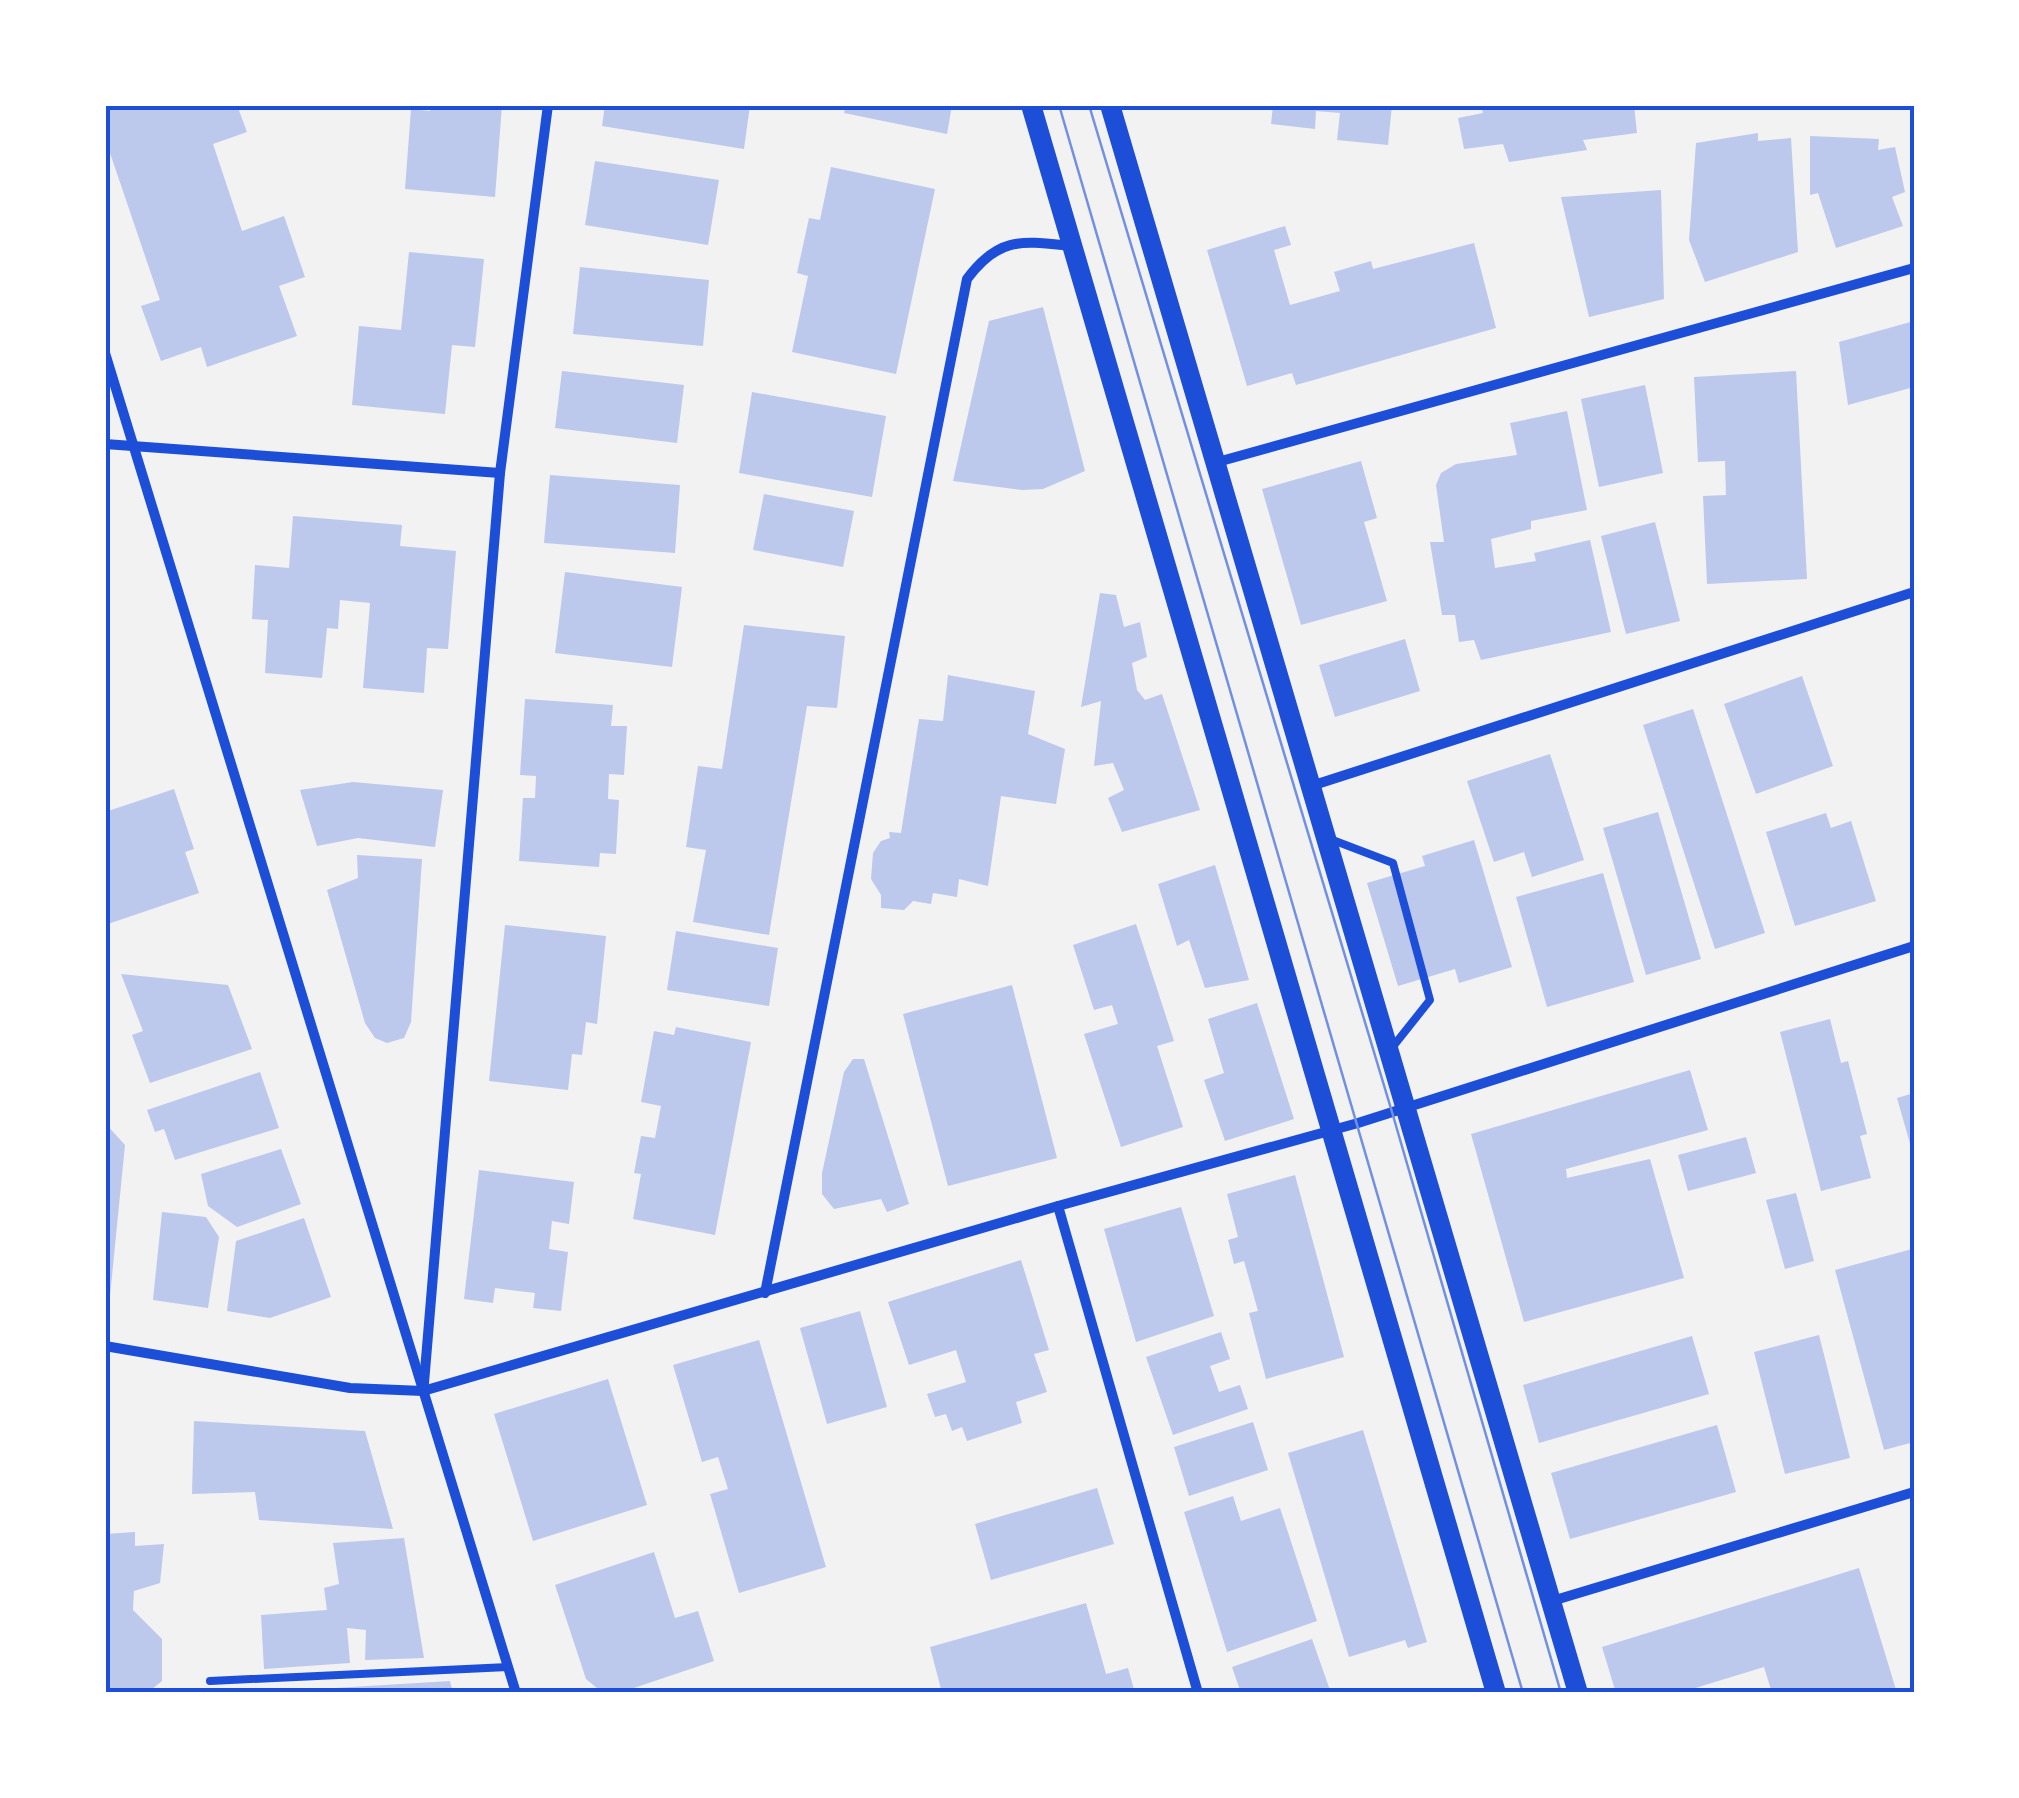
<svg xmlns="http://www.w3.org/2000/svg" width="2019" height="1798" viewBox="0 0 2019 1798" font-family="'IBM Plex Sans',sans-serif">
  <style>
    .building { fill: #bdc9ec }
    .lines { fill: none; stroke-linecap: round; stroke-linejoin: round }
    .service { stroke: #1d4ed8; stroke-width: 8 }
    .minor { stroke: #1d4ed8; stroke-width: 10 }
    .secondary { stroke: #1d4ed8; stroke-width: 20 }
    .tram { stroke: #7290e2; stroke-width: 2.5 }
    .neatline { fill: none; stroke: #1d4ed8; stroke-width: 4 }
  </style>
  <rect width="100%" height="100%" fill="#f2f2f2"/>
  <g class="building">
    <path d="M 105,105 L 237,105 L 247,132 L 213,144 L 242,231 L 284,216 L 305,277 L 279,286 L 297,336 L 207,367 L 201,347 L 161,361 L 141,306 L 160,300 L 110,153 L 105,155 Z"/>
    <path d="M 430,105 L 502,105 L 495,197 L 405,189 L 411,109 L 430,111 Z"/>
    <path d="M 605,105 L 750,105 L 744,149 L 602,126 Z"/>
    <path d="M 846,105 L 952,105 L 947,134 L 844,113 Z"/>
    <path d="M 1273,105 L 1392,105 L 1388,145 L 1337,140 L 1340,113 L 1316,111 L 1315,129 L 1271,124 Z"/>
    <path d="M 1481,105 L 1634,105 L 1637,133 L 1583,140 L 1587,150 L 1509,162 L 1503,144 L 1464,149 L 1458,118 L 1483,113 Z"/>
    <path d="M 1758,133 L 1758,141 L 1791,138 L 1798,252 L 1705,282 L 1689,240 L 1696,143 Z"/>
    <path d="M 1810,136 L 1879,139 L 1878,150 L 1895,147 L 1905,192 L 1892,197 L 1903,226 L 1836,248 L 1818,193 L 1810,195 Z"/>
    <path d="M 595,161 L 719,180 L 708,245 L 585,225 Z"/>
    <path d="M 831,167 L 935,189 L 896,374 L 792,352 L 808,276 L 797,273 L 809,218 L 820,220 Z"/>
    <path d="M 1661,190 L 1664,299 L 1589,317 L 1561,197 Z"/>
    <path d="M 1285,226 L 1291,245 L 1274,250 L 1290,305 L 1340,291 L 1334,272 L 1371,261 L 1373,269 L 1474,243 L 1496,328 L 1296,385 L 1292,373 L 1247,386 L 1207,250 Z"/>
    <path d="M 409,252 L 484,259 L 475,347 L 452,345 L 445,414 L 352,405 L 359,326 L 401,330 Z"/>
    <path d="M 580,267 L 709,280 L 703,346 L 573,334 Z"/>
    <path d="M 1043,307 L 1085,471 L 1043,489 L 1022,490 L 953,481 L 989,321 Z"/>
    <path d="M 1914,321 L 1914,387 L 1848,405 L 1839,342 Z"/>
    <path d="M 562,371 L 684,385 L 677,443 L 555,428 Z"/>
    <path d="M 1796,371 L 1807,579 L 1707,584 L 1703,496 L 1726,495 L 1725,461 L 1698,462 L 1694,377 Z"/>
    <path d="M 1645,385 L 1663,473 L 1599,487 L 1581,399 Z"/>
    <path d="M 752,392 L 886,416 L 872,497 L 739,473 Z"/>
    <path d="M 1567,411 L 1587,510 L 1531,521 L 1531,529 L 1491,539 L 1495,568 L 1536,561 L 1534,553 L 1590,540 L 1611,632 L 1481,660 L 1474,640 L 1459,642 L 1455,615 L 1442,615 L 1430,542 L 1444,542 L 1436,485 L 1441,473 L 1456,464 L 1517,455 L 1510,423 Z"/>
    <path d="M 1361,461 L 1377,518 L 1364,522 L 1387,601 L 1301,625 L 1262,489 Z"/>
    <path d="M 550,475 L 680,485 L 675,553 L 544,543 Z"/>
    <path d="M 764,494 L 854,511 L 843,567 L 753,550 Z"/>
    <path d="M 293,516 L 402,525 L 400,546 L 456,551 L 448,649 L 427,648 L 424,693 L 363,688 L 370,603 L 340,600 L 338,629 L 327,628 L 322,678 L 265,673 L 268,620 L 252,619 L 255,565 L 289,568 Z"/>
    <path d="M 1655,522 L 1680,621 L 1626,634 L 1601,536 Z"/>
    <path d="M 565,572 L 682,587 L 672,667 L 555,653 Z"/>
    <path d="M 1100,593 L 1116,595 L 1124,627 L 1140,622 L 1147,657 L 1132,663 L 1137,690 L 1145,700 L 1162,694 L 1200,810 L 1122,832 L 1108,798 L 1124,790 L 1113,763 L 1094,766 L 1101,701 L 1081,707 Z"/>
    <path d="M 744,625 L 845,636 L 837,708 L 807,706 L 769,935 L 693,922 L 706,850 L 686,847 L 698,766 L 722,769 Z"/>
    <path d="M 1405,639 L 1420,691 L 1335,717 L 1319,665 Z"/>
    <path d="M 948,675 L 1035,691 L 1028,734 L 1065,749 L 1056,804 L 1001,796 L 988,886 L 959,879 L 957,897 L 933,893 L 931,904 L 913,901 L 904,910 L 881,908 L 881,895 L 871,879 L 873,853 L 881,841 L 890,838 L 889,832 L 901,833 L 919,719 L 943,721 Z"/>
    <path d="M 1802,676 L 1833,766 L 1756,794 L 1724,704 Z"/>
    <path d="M 525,699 L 613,705 L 611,726 L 627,726 L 624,775 L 609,774 L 608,799 L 619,800 L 616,854 L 600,853 L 599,867 L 519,861 L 523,798 L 535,798 L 536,776 L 520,775 Z"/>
    <path d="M 1693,709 L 1765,933 L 1715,949 L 1643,725 Z"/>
    <path d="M 1550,754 L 1584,860 L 1532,877 L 1524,852 L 1494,862 L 1467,781 Z"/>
    <path d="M 353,782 L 443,790 L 435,847 L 358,838 L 317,846 L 300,790 Z"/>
    <path d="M 174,789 L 194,849 L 185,852 L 199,893 L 105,925 L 105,812 Z"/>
    <path d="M 1658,812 L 1701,959 L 1646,975 L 1603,828 Z"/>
    <path d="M 1826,813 L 1831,828 L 1851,821 L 1876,901 L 1795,926 L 1766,832 Z"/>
    <path d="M 1474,840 L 1512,967 L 1459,983 L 1455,969 L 1398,986 L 1367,883 L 1425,866 L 1422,856 Z"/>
    <path d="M 357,855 L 422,859 L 411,1022 L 404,1038 L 387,1043 L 375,1038 L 365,1023 L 327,890 L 358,878 Z"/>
    <path d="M 1215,865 L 1249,980 L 1205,988 L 1189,940 L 1177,946 L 1158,884 Z"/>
    <path d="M 1603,873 L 1634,982 L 1547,1007 L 1516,897 Z"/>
    <path d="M 1136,924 L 1174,1041 L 1157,1046 L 1183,1127 L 1121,1147 L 1084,1034 L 1118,1024 L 1112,1005 L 1094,1010 L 1073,945 Z"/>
    <path d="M 505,925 L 606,936 L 597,1024 L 586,1022 L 582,1055 L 572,1054 L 568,1090 L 489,1081 Z"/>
    <path d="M 676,931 L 778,948 L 769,1006 L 667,990 Z"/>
    <path d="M 121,974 L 228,985 L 252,1049 L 150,1083 L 132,1035 L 143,1031 Z"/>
    <path d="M 1012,985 L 1057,1158 L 948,1186 L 903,1014 Z"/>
    <path d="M 1257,1003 L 1294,1119 L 1225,1141 L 1204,1080 L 1224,1073 L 1208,1019 Z"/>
    <path d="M 1830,1019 L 1841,1063 L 1848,1061 L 1867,1134 L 1860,1136 L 1871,1178 L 1821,1191 L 1780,1032 Z"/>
    <path d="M 676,1027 L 751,1042 L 715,1235 L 633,1219 L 641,1174 L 634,1173 L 641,1136 L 655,1138 L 661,1106 L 641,1102 L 654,1031 L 674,1035 Z"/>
    <path d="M 853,1059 L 864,1059 L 909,1204 L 887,1212 L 881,1199 L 834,1209 L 822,1194 L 822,1173 L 844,1072 Z"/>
    <path d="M 1690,1070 L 1708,1130 L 1566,1169 L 1567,1178 L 1650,1159 L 1684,1278 L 1524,1322 L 1471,1134 Z"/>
    <path d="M 260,1072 L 279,1128 L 175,1160 L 164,1129 L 155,1132 L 147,1110 Z"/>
    <path d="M 1914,1093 L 1914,1154 L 1913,1154 L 1897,1098 Z"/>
    <path d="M 105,1123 L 125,1145 L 110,1296 L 105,1295 Z"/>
    <path d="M 1746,1137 L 1756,1173 L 1688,1191 L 1678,1155 Z"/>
    <path d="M 281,1149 L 301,1204 L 237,1227 L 208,1206 L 201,1174 Z"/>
    <path d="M 479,1170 L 574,1182 L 569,1224 L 552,1221 L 549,1249 L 568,1252 L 561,1311 L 533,1308 L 535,1293 L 495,1288 L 493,1303 L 464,1299 Z"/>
    <path d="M 1295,1175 L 1344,1357 L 1266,1379 L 1249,1313 L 1258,1311 L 1244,1261 L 1234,1264 L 1228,1240 L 1238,1237 L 1227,1194 Z"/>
    <path d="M 1796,1193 L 1814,1261 L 1785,1269 L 1766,1200 Z"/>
    <path d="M 1181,1207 L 1214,1316 L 1136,1342 L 1104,1229 Z"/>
    <path d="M 162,1212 L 206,1217 L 219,1237 L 208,1308 L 153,1300 Z"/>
    <path d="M 304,1218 L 331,1297 L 270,1318 L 227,1311 L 236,1241 Z"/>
    <path d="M 1912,1249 L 1914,1442 L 1884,1450 L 1835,1270 Z"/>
    <path d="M 1021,1260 L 1049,1350 L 1034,1354 L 1047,1392 L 1016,1402 L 1022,1423 L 967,1441 L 962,1427 L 952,1431 L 946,1414 L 935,1417 L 927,1394 L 966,1382 L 956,1350 L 909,1365 L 888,1302 Z"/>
    <path d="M 860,1311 L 887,1407 L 827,1424 L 800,1328 Z"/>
    <path d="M 1221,1332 L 1230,1359 L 1210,1366 L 1219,1392 L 1240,1385 L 1248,1409 L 1173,1435 L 1146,1357 Z"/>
    <path d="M 1819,1335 L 1850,1458 L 1785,1474 L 1754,1352 Z"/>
    <path d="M 1692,1336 L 1709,1394 L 1539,1443 L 1523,1385 Z"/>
    <path d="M 759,1340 L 826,1567 L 739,1593 L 710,1494 L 728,1489 L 718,1457 L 702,1462 L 673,1365 Z"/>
    <path d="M 608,1379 L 647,1505 L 533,1541 L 494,1414 Z"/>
    <rect x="105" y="1383" width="4" height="101"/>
    <path d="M 194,1421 L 365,1431 L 393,1529 L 259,1520 L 255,1492 L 192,1494 Z"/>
    <path d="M 1253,1422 L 1268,1470 L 1189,1496 L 1174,1447 Z"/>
    <path d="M 1717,1425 L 1736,1492 L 1570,1539 L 1551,1473 Z"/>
    <path d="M 1363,1430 L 1427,1642 L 1408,1648 L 1405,1640 L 1349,1657 L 1288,1453 Z"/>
    <path d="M 1097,1488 L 1114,1544 L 991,1580 L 975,1524 Z"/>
    <path d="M 1233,1496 L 1241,1521 L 1280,1508 L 1317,1621 L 1227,1652 L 1184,1512 Z"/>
    <path d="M 135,1532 L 135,1546 L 164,1544 L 160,1583 L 134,1591 L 133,1610 L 162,1639 L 162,1681 L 147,1693 L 105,1693 L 105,1534 Z"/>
    <path d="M 404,1538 L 424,1658 L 365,1660 L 366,1630 L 347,1628 L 350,1663 L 264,1669 L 261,1615 L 327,1610 L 324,1588 L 339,1584 L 333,1543 Z"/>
    <path d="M 654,1552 L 675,1618 L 698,1611 L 714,1661 L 619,1693 L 603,1693 L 586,1679 L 555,1585 Z"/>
    <path d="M 1859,1568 L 1897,1693 L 1772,1693 L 1764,1667 L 1679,1693 L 1616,1693 L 1602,1647 Z"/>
    <path d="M 1086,1603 L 1106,1674 L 1128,1668 L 1135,1693 L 942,1693 L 930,1647 Z"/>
    <path d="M 1312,1639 L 1331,1693 L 1241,1693 L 1232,1667 Z"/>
    <path d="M 450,1681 L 453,1693 L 336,1693 L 335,1688 Z"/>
  </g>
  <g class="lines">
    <g class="service">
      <path d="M 1330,839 L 1393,863 L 1430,1000 L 1391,1049"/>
      <path d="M 210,1681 L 508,1667"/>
    </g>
    <g class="minor">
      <path d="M 105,353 L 516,1693"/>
      <path d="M 105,444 L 500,473"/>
      <path d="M 1214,463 L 1914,268"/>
      <path d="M 1311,786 L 1914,592"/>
      <path d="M 1058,1206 L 1198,1693"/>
      <path d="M 765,1293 L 967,279 C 999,236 1022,241 1072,246"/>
      <path d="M 105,1346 L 350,1388 L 423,1391 L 1058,1206 L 1358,1123 L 1914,946"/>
      <path d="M 424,1383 L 500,473 L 548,105"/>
      <path d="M 1552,1601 L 1914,1492"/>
    </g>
    <g class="secondary">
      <path d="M 1031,105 L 1496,1693"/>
      <path d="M 1110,105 L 1578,1693"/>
    </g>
    <g class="tram">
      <path d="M 1059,105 L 1523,1693"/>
      <path d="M 1089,105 L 1392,1112 L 1561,1693"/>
    </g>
  </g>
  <rect width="2019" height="1798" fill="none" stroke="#ffffff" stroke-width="215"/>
  <rect x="108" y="108" width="1804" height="1582" class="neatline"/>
</svg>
